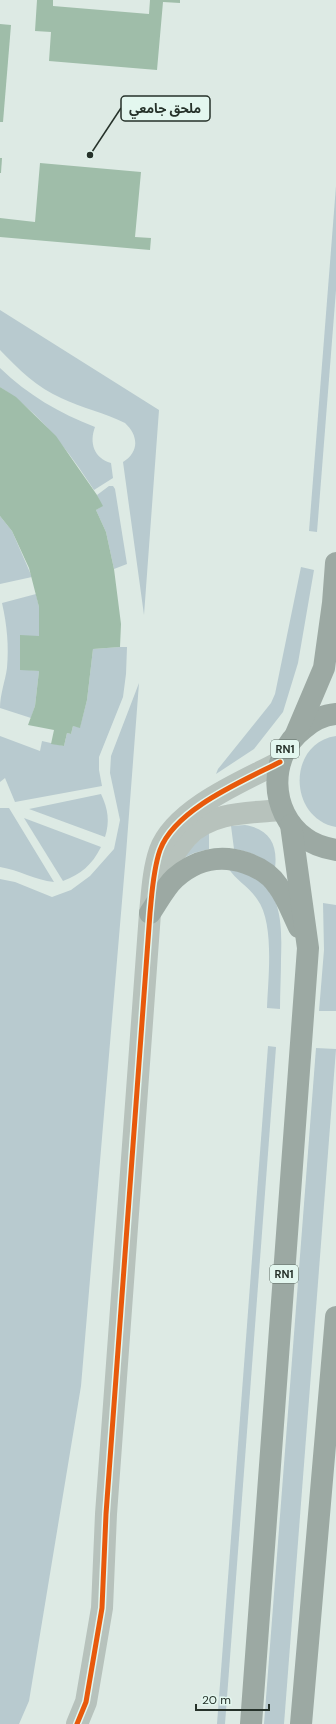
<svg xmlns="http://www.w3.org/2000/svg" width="336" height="1724" viewBox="0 0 336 1724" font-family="'DM Sans','Noto Sans Arabic',sans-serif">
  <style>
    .green { fill: #b8cacf }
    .building { fill: #9fbda9 }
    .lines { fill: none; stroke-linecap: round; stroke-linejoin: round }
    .minor { stroke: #b7c2bc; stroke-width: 22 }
    .highway { stroke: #9ca9a3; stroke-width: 22 }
    .cycleway-casing { stroke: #e3f7ef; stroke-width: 8 }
    .cycleway { stroke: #e8590c; stroke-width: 5 }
    .labels { text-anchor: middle; stroke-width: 3; stroke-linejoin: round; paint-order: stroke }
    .shield { fill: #e3f7ef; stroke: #5f6d65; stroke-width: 1 }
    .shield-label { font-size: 11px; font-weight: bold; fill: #26322a }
    .leader { fill: none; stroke: #26322a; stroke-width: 1.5 }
    .callout-dot { fill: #26322a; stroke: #e3f7ef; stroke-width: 1.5 }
    .callout { fill: #e3f7ef; stroke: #26322a; stroke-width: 1.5 }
    .callout-label { font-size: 13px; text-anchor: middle; font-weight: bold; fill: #26322a }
  </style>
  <rect width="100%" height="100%" fill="#ddeae4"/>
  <g class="green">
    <path d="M 336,186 L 336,290 L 317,532 L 309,531 Z"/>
    <path d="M 0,310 L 159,410 L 144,615 L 123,462 C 139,452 139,436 125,423 C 105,413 82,408 61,398 C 38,388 18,369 0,350 Z"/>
    <path d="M 0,368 C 28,395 59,413 95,427 C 89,443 94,458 111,463 L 113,478 L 94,490 C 68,450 40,413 0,387 Z"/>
    <path d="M 109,486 L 113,486 L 115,489 L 127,564 L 114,569 L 106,532 L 96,510 L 102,506 L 97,495 Z"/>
    <path d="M 0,516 L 12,531 L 32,577 L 0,584 Z"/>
    <path d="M 301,567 L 314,570 L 298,663 L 283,712 L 254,749 L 216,774 L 218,769 L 271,703 L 275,694 Z"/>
    <path d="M 36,594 L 39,607 L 39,636 L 20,636 L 20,669 L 39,671 L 35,706 L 31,718 L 0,708 C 0,694 5,682 7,668 C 9,646 7,625 2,603 Z"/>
    <path d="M 120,647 L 127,647 L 126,674 L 123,697 L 99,757 L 99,770 L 102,786 L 15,802 L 5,778 L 0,782 L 0,736 L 40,751 L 42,741 L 64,746 L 67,733 L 71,734 L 73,726 L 80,727 L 87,700 L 93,649 Z"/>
    <path d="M 139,683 L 126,854 L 81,1386 L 29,1701 L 19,1724 L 0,1724 L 0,879 L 15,882 L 52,897 L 71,890 L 90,876 L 114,849 L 120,820 L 110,773 L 111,756 Z"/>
    <path d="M 336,736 L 336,827 C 288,818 287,743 336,736 Z"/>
    <path d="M 101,794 C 108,809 110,821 105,837 L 29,809 Z"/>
    <path d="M 0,808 L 9,808 L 54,882 C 35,880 19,870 0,867 Z"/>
    <path d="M 24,818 L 101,847 C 92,865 81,874 63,881 Z"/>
    <path d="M 245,825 C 269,829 278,844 275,868 C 263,858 250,851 234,849 L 231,826 Z"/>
    <path d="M 209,831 L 209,849 L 194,853 L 177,861 Z"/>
    <path d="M 228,868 C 233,869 241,869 246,871 C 283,887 282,926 281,959 C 281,976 280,992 280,1009 L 267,1008 C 268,978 275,923 257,899 C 249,887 236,880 228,868 Z"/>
    <path d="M 323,903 L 336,905 L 336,1011 L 319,1011 L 324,950 Z"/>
    <path d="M 268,1046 L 276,1047 L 225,1724 L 217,1724 Z"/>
    <path d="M 316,1048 L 336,1049 L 284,1724 L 264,1724 Z"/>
  </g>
  <g class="building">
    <path d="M 37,0 L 53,0 L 53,6 L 149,14 L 150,0 L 180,0 L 180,3 L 163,2 L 157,70 L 49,61 L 51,32 L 35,31 Z"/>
    <path d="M 0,24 L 11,25 L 3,122 L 0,122 Z"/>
    <path d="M 0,158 L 2,158 L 1,173 L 0,173 Z"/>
    <path d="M 40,163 L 141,172 L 135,237 L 151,238 L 150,250 L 0,237 L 0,218 L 35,222 Z"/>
    <path d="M 0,387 L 16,397 L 56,436 L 97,495 L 103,506 L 96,510 L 106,532 L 114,569 L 121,624 L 120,647 L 93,649 L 87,700 L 80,728 L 73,726 L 71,734 L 67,733 L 64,746 L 51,744 L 54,730 L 28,725 L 35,706 L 39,671 L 20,670 L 20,635 L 39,636 L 39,607 L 29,568 L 12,531 L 0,516 Z"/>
  </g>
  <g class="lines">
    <g class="minor">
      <path d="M 159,877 C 168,864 176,849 187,837 C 211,811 250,813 282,810"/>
      <path d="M 77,1724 L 86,1702 L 102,1608 L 106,1514 L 150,913 C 152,893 153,870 160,850 C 175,809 243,781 280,762"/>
    </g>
    <g class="highway">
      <path d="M 336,714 C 324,715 312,721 303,729 C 268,756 269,812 305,838 C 314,845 325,848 336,850"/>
      <path d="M 296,734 L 324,668 L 333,603 L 336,563"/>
      <path d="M 150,913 C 157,903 165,887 175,878 C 195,860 220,854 246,863 C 258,867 271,875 278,886 C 287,898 292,913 299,927"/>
      <path d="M 251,1724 L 308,948 L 291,825"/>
      <path d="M 301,1724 L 336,1317"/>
    </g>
    <defs>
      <path id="cycleway" d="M 77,1724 L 86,1702 L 102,1608 L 106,1514 L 150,913 C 152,893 153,870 160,850 C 175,809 243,781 280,762"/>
    </defs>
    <use href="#cycleway" class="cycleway-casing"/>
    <use href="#cycleway" class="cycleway"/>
  </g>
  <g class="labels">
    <g class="shield">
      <rect x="271" y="740" width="28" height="18" rx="3"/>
      <rect x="270" y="1265" width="28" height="18" rx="3"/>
    </g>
    <g class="shield-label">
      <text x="285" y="753">RN1</text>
      <text x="284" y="1278">RN1</text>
    </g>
  </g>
  <path class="leader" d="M90 155L121 108"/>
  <circle class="callout-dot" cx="90" cy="155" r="4"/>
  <rect class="callout" x="121" y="96" width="89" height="25" rx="4"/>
  <g class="callout-label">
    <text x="165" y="113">ملحق جامعي</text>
  </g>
  <path d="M196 1704v6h73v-6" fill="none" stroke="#26322a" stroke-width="2"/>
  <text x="202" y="1704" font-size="12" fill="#26322a" stroke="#e3f7ef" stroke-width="3" paint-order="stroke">20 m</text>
</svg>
